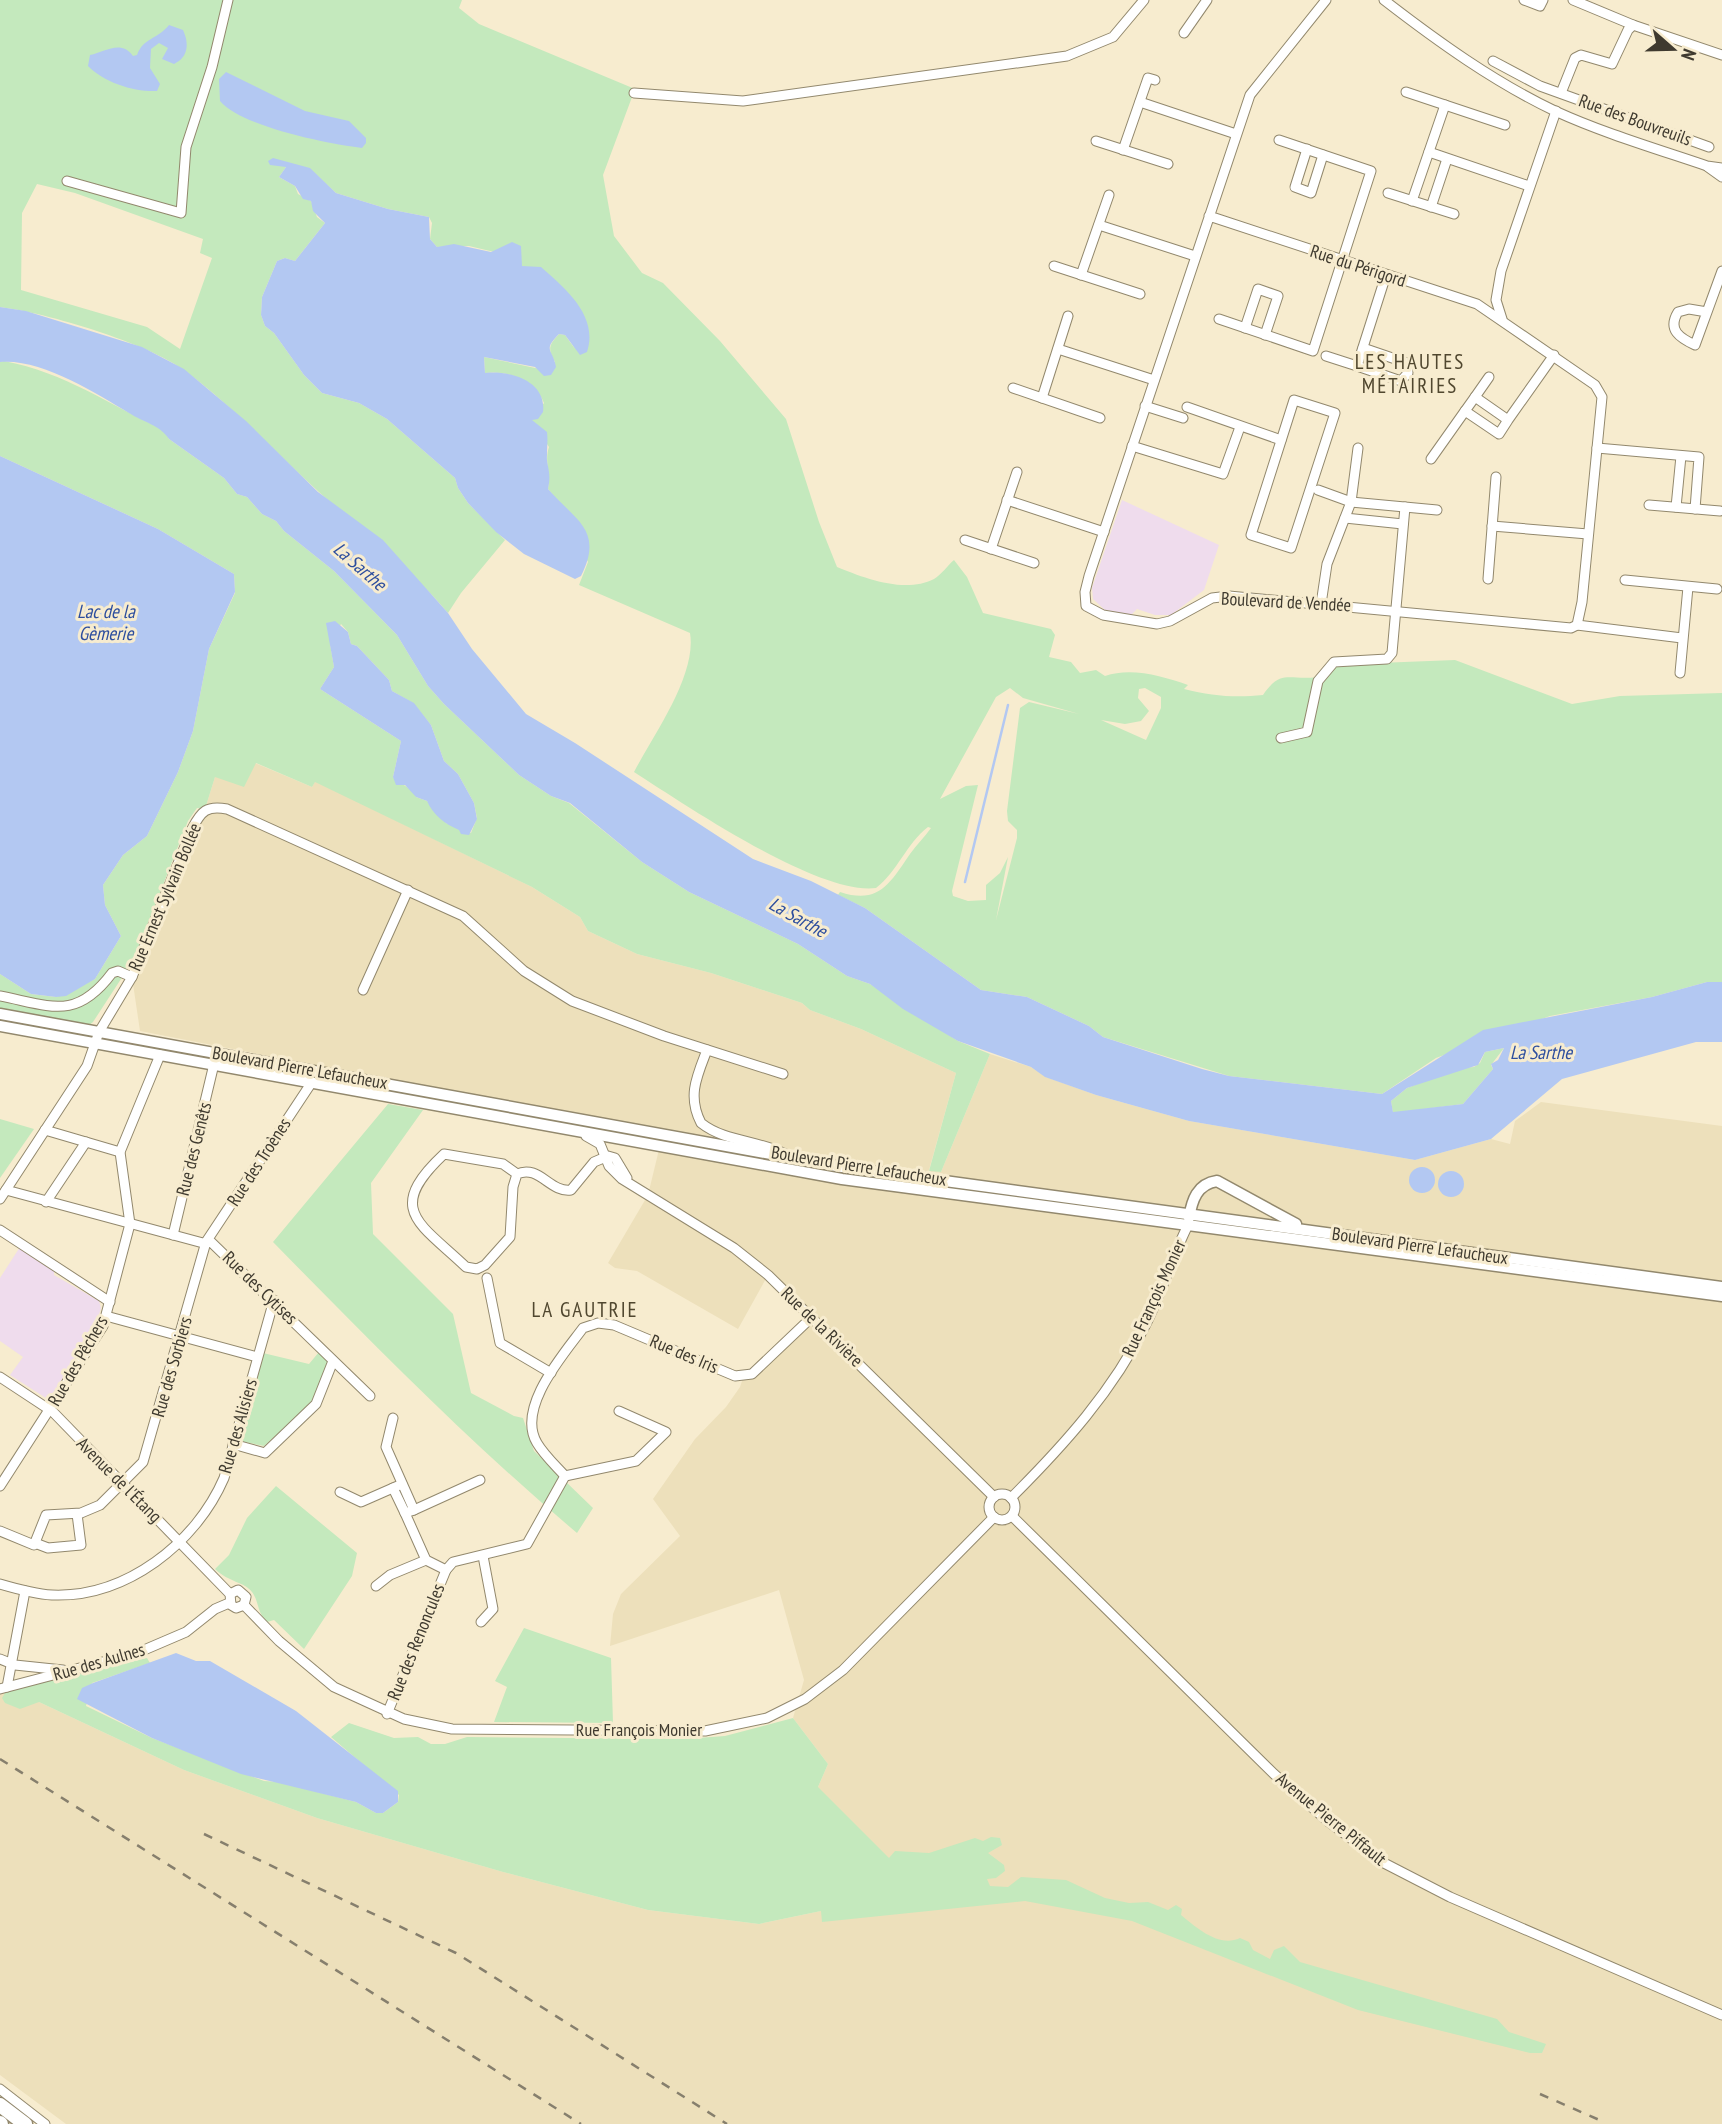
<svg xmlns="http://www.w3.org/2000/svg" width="1722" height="2124" viewBox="0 0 1722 2124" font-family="'PT Sans Narrow',sans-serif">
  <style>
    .built { fill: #ede0bb }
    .education { fill: #efdced }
    .green { fill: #c4e9bd; fill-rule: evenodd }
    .water { fill: #b3c8f2; fill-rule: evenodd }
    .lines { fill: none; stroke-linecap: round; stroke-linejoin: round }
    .stream { stroke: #b3c8f2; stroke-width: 2.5 }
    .minor-casing { stroke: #92886d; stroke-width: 11 }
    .major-casing { stroke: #92886d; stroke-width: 13 }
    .highway-casing { stroke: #92886d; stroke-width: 17 }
    .minor { stroke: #fff; stroke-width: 9 }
    .major { stroke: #fff; stroke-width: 10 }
    .highway { stroke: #fff; stroke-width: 14 }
    .rail { stroke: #867f6d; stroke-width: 2.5; stroke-dasharray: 9 9; stroke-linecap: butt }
    .labels { text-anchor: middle; stroke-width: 6; stroke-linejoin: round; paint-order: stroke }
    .street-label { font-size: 18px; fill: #3f3a2f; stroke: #f7eccf }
    .water-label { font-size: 19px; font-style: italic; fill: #2d4e9e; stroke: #f7eccf }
    .quarter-label { font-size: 21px; letter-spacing: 2px; fill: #50472f; stroke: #f7eccf }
  </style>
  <rect width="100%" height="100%" fill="#f7eccf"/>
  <path class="built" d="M 255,763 L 312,787 L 315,781 L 532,887 L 580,917 L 588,931 L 637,954 L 711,973 L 802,1003 L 810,1010 L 861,1029 L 956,1073 L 929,1170 L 941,1172 L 990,1054 L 1031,1067 L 1046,1077 L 1096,1095 L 1189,1121 L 1415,1160 L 1491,1139 L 1510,1144 L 1515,1121 L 1541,1102 L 1722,1126 L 1722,2124 L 66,2124 L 0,2075 L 0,1689 L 7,1687 L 184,1770 L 317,1818 L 503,1872 L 648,1910 L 759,1924 L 821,1911 L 818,1787 L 828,1764 L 793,1718 L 804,1680 L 779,1590 L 610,1646 L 613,1614 L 621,1594 L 680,1536 L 653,1499 L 695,1439 L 726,1407 L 740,1387 L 744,1375 L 752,1374 L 812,1317 L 768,1275 L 738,1329 L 637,1271 L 615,1268 L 608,1263 L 648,1195 L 663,1133 L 140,1031 L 132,977 L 205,809 L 215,777 Z"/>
  <g class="education">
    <path d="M 1122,500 L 1219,545 L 1204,590 L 1171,615 L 1155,615 L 1137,609 L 1131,615 L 1105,610 L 1093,599 L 1092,588 Z"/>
    <path d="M 20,1247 L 54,1271 L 54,1275 L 99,1301 L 101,1308 L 94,1330 L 49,1400 L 10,1375 L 23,1357 L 0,1341 L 0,1278 Z"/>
  </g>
  <g class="green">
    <path d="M 0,0 L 462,0 L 459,8 L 479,24 L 635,89 L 603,175 L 614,236 L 642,273 L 663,283 L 720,341 L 786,419 L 819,522 L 837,567 C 864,578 905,594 934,579 C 941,575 948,565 954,560 L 967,577 L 983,613 L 1051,629 L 1055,635 L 1049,657 L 1071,662 L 1080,673 L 1096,670 L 1105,676 C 1131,667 1162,676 1188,685 L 1184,689 C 1212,696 1235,698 1263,695 C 1281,668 1290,681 1317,677 L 1327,665 L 1455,660 L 1572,704 L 1620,696 L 1722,693 L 1722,982 L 1707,982 L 1652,997 L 1550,1016 L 1436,1058 L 1382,1094 L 1229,1076 L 1103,1037 L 1089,1026 L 1027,997 L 981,990 L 865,908 L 838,895 L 840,892 C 879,905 890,883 910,854 C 916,845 925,837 931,828 L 928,827 C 906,844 898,871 876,888 C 819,896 684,804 634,772 C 654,734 697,675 690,633 L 579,585 L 588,562 L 559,502 L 548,489 C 551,474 544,462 549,447 L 531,420 L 544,403 C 535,380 508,370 485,373 L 484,357 L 540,369 L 555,362 C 548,349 548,346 559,334 L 565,335 L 575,349 L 528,268 L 521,266 L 520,258 L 469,246 L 437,247 L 430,239 L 432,223 L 429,217 L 388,209 L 336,193 L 309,168 L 286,167 L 279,177 L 295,186 L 298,194 L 311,201 L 317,217 L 325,223 L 295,261 L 285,258 L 277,261 L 262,297 L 261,315 L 265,326 L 274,333 L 304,375 L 322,393 L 359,403 L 387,419 L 455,478 L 458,488 L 468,503 L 505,540 L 461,593 L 448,613 C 410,568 363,532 320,493 C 275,452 234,407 185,371 C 148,343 47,313 0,307 ZM 37,184 L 75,193 L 203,239 L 200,253 L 212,258 L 180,349 L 147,327 L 21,290 L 22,213 ZM 1010,688 L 1023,698 L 1079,714 L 1029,702 L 1020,708 L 1007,811 L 1008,821 L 1017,830 L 1017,838 L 996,920 L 1008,857 L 1000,873 L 986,885 L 986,900 L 968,901 L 953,896 L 952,891 L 978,785 L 966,786 L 940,799 L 996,697 ZM 1145,688 L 1161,697 L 1161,708 L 1146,740 L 1101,720 L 1125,724 L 1141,721 L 1149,711 L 1138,698 L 1139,689 Z"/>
    <path d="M 4,361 C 66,373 108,404 164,430 L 169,439 L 224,478 L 237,494 L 247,497 L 262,514 L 276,521 L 284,531 L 334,571 L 397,635 L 428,686 L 444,704 L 519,775 L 551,796 L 569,803 L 642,862 L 689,892 L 798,944 L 847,976 L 870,984 L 958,1041 L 990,1054 L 941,1172 L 929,1171 L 956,1073 L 861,1029 L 810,1010 L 802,1003 L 711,973 L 637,954 L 588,931 L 580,917 L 532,887 L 315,782 L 312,787 L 256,763 L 244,787 L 215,777 L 205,809 L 197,808 L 188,821 L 134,959 L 93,1022 L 87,1027 L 0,1010 L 0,974 L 31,994 L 56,997 L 95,979 L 121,936 L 105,905 L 103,885 L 123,855 L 147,836 L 178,772 L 193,731 L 209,649 L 235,593 L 234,574 L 158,529 L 0,456 L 0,362 ZM 341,624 L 348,632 L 351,644 L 357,646 L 389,680 L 392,691 L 413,703 L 431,725 L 444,761 L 458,774 L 474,803 L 477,818 L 471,833 L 446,823 L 427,801 L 416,797 L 415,793 L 393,777 L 401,741 L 320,689 L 334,667 L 330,644 Z"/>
    <path d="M 1504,1048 L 1491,1065 L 1493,1069 L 1463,1104 L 1393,1113 L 1391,1101 L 1407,1088 L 1460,1068 L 1474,1067 L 1480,1063 L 1485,1052 Z"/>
    <path d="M 388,1104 L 423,1110 L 371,1183 L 373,1234 L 453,1314 L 471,1393 L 514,1416 L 523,1418 L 534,1451 L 593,1508 L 577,1533 C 470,1443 371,1342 273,1242 Z"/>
    <path d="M 0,1119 L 34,1129 L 0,1178 Z"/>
    <path d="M 319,1352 L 328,1362 L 311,1404 L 264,1446 L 240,1441 L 263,1353 L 309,1364 Z"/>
    <path d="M 276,1486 L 357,1553 L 352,1576 L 304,1649 L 274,1620 L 267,1622 C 257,1613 259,1601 252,1592 C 245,1582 228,1582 215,1569 L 229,1555 L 247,1518 Z"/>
    <path d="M 524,1628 L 611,1658 L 613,1723 L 494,1722 L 507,1687 L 495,1681 Z"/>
    <path d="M 147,1658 L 150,1663 L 92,1683 L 86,1706 L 152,1738 L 264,1781 L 279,1782 L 356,1802 L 376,1813 L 383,1813 L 398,1802 L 399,1795 L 331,1737 L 349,1723 L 394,1738 L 418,1737 L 431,1744 L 445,1744 L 467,1737 L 684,1739 L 725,1736 L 793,1718 L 828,1764 L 818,1787 L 889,1858 L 895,1851 L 929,1853 L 975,1838 L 983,1841 L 991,1837 L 1000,1838 L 1002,1845 L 988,1853 L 1004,1865 L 1005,1871 L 996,1878 L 987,1879 L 990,1886 L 1008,1887 L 1021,1877 L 1066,1880 L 1105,1898 L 1129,1903 L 1148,1902 L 1168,1910 L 1176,1905 L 1182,1909 L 1181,1915 C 1197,1928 1219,1948 1240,1938 L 1249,1942 L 1253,1950 L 1270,1959 L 1274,1950 L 1284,1946 L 1300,1962 L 1497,2019 L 1509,2032 L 1546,2044 L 1542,2053 L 1530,2053 L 1358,2010 L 1132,1921 L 1025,1901 L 822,1922 L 821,1911 L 759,1924 L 648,1910 L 503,1872 L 317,1818 L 184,1770 L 39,1702 L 20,1709 L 5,1703 L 2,1698 L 5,1693 L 20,1688 Z"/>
  </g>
  <g class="water">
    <path d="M 169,25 L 183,30 C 189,43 189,57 174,64 L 162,59 L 168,48 L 159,43 L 151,49 L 150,68 L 160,84 L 157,91 C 134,92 105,83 88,66 L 90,55 C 105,52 121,39 133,56 L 137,55 C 143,38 158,39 169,25 Z"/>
    <path d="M 226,72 L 305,111 L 349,121 L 366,138 L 366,143 L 362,148 C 329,144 242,127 220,101 L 219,79 Z"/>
    <path d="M 273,158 L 310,168 L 336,193 L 388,209 L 429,217 L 430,239 L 437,247 L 454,244 L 491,252 L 512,242 L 521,246 L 522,266 L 541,267 C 565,288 599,316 587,352 L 580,355 L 565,335 L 559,334 C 542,351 553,349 556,367 L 551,375 L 544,376 L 535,367 L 484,357 L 485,373 C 510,370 547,381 543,412 L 538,419 L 532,420 L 547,432 C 548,441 547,446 547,455 C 546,466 552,471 548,489 C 576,521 604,530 581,576 L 575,579 L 524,554 L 496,532 L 468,503 L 458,488 L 455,478 L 387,419 L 359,403 L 322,393 L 304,375 L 274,333 L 265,326 L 261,315 L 262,297 L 277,261 L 285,258 L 295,261 L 325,223 L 313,211 L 311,201 L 303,199 L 295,186 L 279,177 L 286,167 L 270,165 L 268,161 Z"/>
    <path d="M 0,307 L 26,311 L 142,347 L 184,369 L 246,421 L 318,492 L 383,540 L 448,613 L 472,649 L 526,714 L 575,743 L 753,859 L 811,881 L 865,908 L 981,990 L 1027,997 L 1089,1026 L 1103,1037 L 1202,1069 L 1229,1076 L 1382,1094 L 1483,1030 L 1652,997 L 1707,982 L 1722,982 L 1722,1042 L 1696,1042 L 1562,1079 L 1491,1139 L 1415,1160 L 1189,1121 L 1096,1095 L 1045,1077 L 1031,1067 L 958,1041 L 903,1009 L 870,984 L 847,976 L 798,944 L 689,892 L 642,862 L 570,803 L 551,796 L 519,775 L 444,704 L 428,686 L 397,635 L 334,571 L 284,531 L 276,521 L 262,514 L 247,497 L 237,494 L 224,478 L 169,439 C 160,425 143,422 129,413 C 96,393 40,358 0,362 ZM 1504,1048 L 1498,1060 L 1491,1064 L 1493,1069 L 1463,1104 L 1393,1112 L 1391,1101 L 1407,1088 L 1478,1065 L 1485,1052 Z"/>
    <path d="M 0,456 L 158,529 L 234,574 L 235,592 L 209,649 L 193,731 L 178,772 L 147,836 L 123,855 L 103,885 L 105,905 L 121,936 L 95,979 L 66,996 L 56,997 L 31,994 L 0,974 Z"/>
    <path d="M 335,621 L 348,632 L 351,644 L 357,646 L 389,680 L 392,691 L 414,703 L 431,725 L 444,761 L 458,774 L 474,803 L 477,819 L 469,835 L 461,834 L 459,830 C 445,824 433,815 427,801 L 416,797 L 405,785 L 396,785 L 393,777 L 401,741 L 320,689 L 334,667 L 326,623 Z"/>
    <circle cx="1422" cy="1180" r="13"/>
    <circle cx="1451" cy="1184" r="13"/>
    <path d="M 176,1653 L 196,1661 L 210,1661 L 296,1711 L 398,1791 L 398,1802 L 383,1813 L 376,1813 L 356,1802 L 241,1774 L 152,1738 L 77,1699 L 82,1688 L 93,1683 Z"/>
  </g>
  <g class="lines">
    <path class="stream" d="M 965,882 L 1008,705"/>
    <defs>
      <g id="minor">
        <path d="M 1384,0 C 1437,41 1494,82 1555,111 C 1603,133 1657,149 1707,166 L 1722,168"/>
        <path d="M 1524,0 L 1540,6 L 1543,0"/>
        <path d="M 1573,0 L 1633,25 L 1722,55"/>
        <path d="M 1184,33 L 1207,0"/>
        <path d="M 1493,61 L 1540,86 L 1709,147"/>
        <path d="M 1406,92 L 1505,125"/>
        <path d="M 634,93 L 743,101 L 1067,56 L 1113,37 L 1144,0"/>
        <path d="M 1561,93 L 1575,58 L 1581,55 L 1612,64 L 1628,30 L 1633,25"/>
        <path d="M 1140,102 L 1236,134"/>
        <path d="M 1096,141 L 1168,164"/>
        <path d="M 1307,149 L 1295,187 L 1311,193 L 1323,155"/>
        <path d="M 1123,150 L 1148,78 L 1155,80"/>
        <path d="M 1429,152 L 1529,186"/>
        <path d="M 1708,167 L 1722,177"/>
        <path d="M 67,181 L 181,213 L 186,147 L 212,67 L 228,0"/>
        <path d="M 1388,193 L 1454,214"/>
        <path d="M 1412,201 L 1445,105"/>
        <path d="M 1431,207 L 1447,159"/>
        <path d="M 1209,216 L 1477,304 L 1595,385 L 1602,397 L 1582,602 L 1577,625 L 1571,628 L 1229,596 L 1212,598 L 1170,621 L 1157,624 L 1103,615 L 1086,606 L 1085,592 L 1089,576 L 1250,95 L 1326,0"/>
        <path d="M 1099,225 L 1195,256"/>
        <path d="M 1054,266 L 1140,294"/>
        <path d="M 1081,275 L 1109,195"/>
        <path d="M 1707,312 L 1689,309 L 1678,312 C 1667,330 1680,338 1695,345 L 1722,271"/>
        <path d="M 1219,319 L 1313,351 L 1371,171 L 1279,140"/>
        <path d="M 1502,319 L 1496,300 L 1501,271 L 1556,111"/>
        <path d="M 1245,328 L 1258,289 L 1278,296 L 1265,335"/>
        <path d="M 1058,349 L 1154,380"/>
        <path d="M 1326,356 L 1357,366 L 1386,275"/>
        <path d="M 1357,366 L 1401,381 L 1408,373 L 1407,363 L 1363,348"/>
        <path d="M 1013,388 L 1100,418"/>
        <path d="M 1475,397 L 1489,377"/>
        <path d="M 1042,398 L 1068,316"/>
        <path d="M 1294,400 L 1335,413 L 1291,548 L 1251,535 Z"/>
        <path d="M 1145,406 L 1183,418"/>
        <path d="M 1187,407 L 1281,440"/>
        <path d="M 1508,420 L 1499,434 L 1465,411 L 1475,397 L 1508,420 L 1554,355"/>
        <path d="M 1132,446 L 1223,474 L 1240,427"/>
        <path d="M 1597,448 L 1699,457 L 1695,509"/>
        <path d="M 1431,459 L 1465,411"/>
        <path d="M 1318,490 L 1351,502 L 1437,510"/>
        <path d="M 1007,500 L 1104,532"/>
        <path d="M 1649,505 L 1720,511"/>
        <path d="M 1676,507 L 1681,456"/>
        <path d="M 1345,518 L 1403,524"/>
        <path d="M 1492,526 L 1588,534"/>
        <path d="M 965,540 L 1034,563"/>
        <path d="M 991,549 L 1017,472"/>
        <path d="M 1488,579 L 1496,477"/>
        <path d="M 1625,580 L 1717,589"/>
        <path d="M 1321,604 L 1327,564 L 1351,502 L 1358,448"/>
        <path d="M 1577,625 L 1682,638"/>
        <path d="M 1680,673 L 1688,587"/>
        <path d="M 1281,738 L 1307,732 L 1318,681 L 1334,662 L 1387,659 L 1392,653 L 1405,507"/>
        <path d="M 363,990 L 408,890"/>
        <path d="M 0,996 C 51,1006 76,1021 112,973 L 118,971 L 132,977"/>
        <path d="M 707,1050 C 697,1076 687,1096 701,1123 C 725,1142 758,1140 785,1154"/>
        <path d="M 45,1130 L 120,1152"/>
        <path d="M 586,1136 L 600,1144 L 609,1166 L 622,1179 L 734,1248 L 768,1275 L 994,1497"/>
        <path d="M 517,1174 L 503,1164 L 444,1154 C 384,1210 420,1223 466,1267 L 477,1269 L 485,1265 L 510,1237 L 513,1187 L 517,1174 C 539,1164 550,1193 571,1190 L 594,1162 L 608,1156 L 615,1158 L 627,1178"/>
        <path d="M 6,1190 L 203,1243 L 211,1242 L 370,1396"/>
        <path d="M 0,1199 L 87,1066 L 99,1032 L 132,977 L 192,829 C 201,811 207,805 227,809 L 463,916 L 524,971 L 572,1001 L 664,1036 L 783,1074"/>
        <path d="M 46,1202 L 86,1142"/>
        <path d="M 0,1230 L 110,1302"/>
        <path d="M 173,1235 L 214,1064"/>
        <path d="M 487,1278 L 500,1343 L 551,1373"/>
        <path d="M 106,1316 L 257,1357"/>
        <path d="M 0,1377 L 53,1412 L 230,1594 L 231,1605 L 236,1608 L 244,1605"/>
        <path d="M 619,1411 L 666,1432 L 636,1461 L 565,1476 C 556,1466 544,1455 537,1443 C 516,1408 563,1355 583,1328 L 598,1323 L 614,1325 L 735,1376 L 752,1374 L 812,1317"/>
        <path d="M 393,1418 L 386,1447 L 414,1510 L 405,1513 L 426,1560 L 446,1570"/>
        <path d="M 233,1444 L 265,1453 L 316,1404 L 333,1361"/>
        <path d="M 0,1486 L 103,1326 L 130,1224 L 120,1152 L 160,1055"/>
        <path d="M 393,1488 L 405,1513"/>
        <path d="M 340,1492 L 361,1502 L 402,1484"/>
        <circle cx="1002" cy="1507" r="13"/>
        <path d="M 1011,1498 C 1064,1445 1113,1391 1146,1324 C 1162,1292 1172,1257 1188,1225"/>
        <path d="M 414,1510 L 480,1480"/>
        <path d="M 1012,1516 L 1274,1774 L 1329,1822 L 1384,1863 L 1450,1897 L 1722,2015"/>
        <path d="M 0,1531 L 34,1545 L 46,1515 L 81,1513 L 100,1505 L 143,1462 L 206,1242 L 312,1082"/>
        <path d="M 35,1543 L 48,1548 L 81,1545 L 77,1514"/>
        <path d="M 0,1584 C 17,1589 35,1594 52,1595 C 126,1598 196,1543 224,1478 L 274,1300"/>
        <path d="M 376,1586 L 390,1575 L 426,1560"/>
        <path d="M 230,1594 L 238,1590 L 246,1597 L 244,1605"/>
        <path d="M 244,1605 L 279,1641 L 334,1687 L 404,1719 L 452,1729 L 705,1731 L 767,1718 L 805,1699 L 843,1670 L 994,1517"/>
        <path d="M 481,1622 L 493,1609 L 483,1556"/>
        <path d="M 0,1659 L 15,1665 L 63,1670"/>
        <path d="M 7,1687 L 25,1591"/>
        <path d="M 0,1689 L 137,1653 L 186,1632 L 215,1609 L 229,1603"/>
        <path d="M 387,1714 L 446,1570 L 453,1562 L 527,1544 L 565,1476"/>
        <path d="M 0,2089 L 45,2124"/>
      </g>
      <g id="major">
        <path d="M 0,1014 L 842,1167 L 1722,1287"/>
        <path d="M 0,1026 L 842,1179 L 1722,1296"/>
        <path d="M 1189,1218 C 1192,1200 1197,1184 1217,1181 L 1296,1224"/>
      </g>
      <g id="highway">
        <path d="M 0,2105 L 25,2124"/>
        <path d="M 0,2123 L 1,2124"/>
      </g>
    </defs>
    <use href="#minor" class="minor-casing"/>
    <use href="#major" class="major-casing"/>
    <use href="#highway" class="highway-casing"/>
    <use href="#minor" class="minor"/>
    <use href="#major" class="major"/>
    <use href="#highway" class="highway"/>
    <g class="rail">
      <path d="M 0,1759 L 581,2124"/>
      <path d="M 204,1834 L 456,1953 L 727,2124"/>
      <path d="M 1540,2094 L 1604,2122"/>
    </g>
  </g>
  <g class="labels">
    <g class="street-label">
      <text transform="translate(1635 120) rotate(20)" y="6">Rue des Bouvreuils</text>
      <text transform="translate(1358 266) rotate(18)" y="6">Rue du Périgord</text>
      <text transform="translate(1286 602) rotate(3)" y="6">Boulevard de Vendée</text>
      <text transform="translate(165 897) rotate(-67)" y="6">Rue Ernest Sylvain Bollée</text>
      <text transform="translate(300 1068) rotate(10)" y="6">Boulevard Pierre Lefaucheux</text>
      <text transform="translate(194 1149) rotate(-76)" y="6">Rue des Genêts</text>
      <text transform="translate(259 1162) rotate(-57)" y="6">Rue des Troènes</text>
      <text transform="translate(859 1166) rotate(9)" y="6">Boulevard Pierre Lefaucheux</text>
      <text transform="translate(1420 1246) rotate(8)" y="6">Boulevard Pierre Lefaucheux</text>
      <text transform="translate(260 1288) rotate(44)" y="6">Rue des Cytises</text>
      <text transform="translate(1154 1298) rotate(-65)" y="6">Rue François Monier</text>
      <text transform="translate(822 1327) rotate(44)" y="6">Rue de la Rivière</text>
      <text transform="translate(684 1354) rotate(23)" y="6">Rue des Iris</text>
      <text transform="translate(78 1361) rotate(-60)" y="6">Rue des Pêchers</text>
      <text transform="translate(172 1367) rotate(-74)" y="6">Rue des Sorbiers</text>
      <text transform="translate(238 1426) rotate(-74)" y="6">Rue des Alisiers</text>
      <text transform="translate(119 1480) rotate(45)" y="6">Avenue de l'Étang</text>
      <text transform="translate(416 1642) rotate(-68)" y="6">Rue des Renoncules</text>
      <text transform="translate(99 1662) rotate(-16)" y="6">Rue des Aulnes</text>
      <text x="639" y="1736">Rue François Monier</text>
      <text transform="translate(1331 1819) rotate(39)" y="6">Avenue Pierre Piffault</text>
    </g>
    <g class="water-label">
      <text transform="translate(360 566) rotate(41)" y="7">La Sarthe</text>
      <text x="106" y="618">Lac de la<tspan x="106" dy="22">Gèmerie</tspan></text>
      <text transform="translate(798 917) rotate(29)" y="7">La Sarthe</text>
      <text x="1541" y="1059">La Sarthe</text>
    </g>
    <g class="quarter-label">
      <text x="1410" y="369">LES HAUTES<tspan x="1410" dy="24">MÉTAIRIES</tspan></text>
      <text x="585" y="1317">LA GAUTRIE</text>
    </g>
  </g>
  <g transform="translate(1673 49) rotate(110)" stroke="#f7eccf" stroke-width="5" paint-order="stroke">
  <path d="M0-5L12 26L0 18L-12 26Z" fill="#3f3a2f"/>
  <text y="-10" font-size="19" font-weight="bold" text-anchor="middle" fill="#3f3a2f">N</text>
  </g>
</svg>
